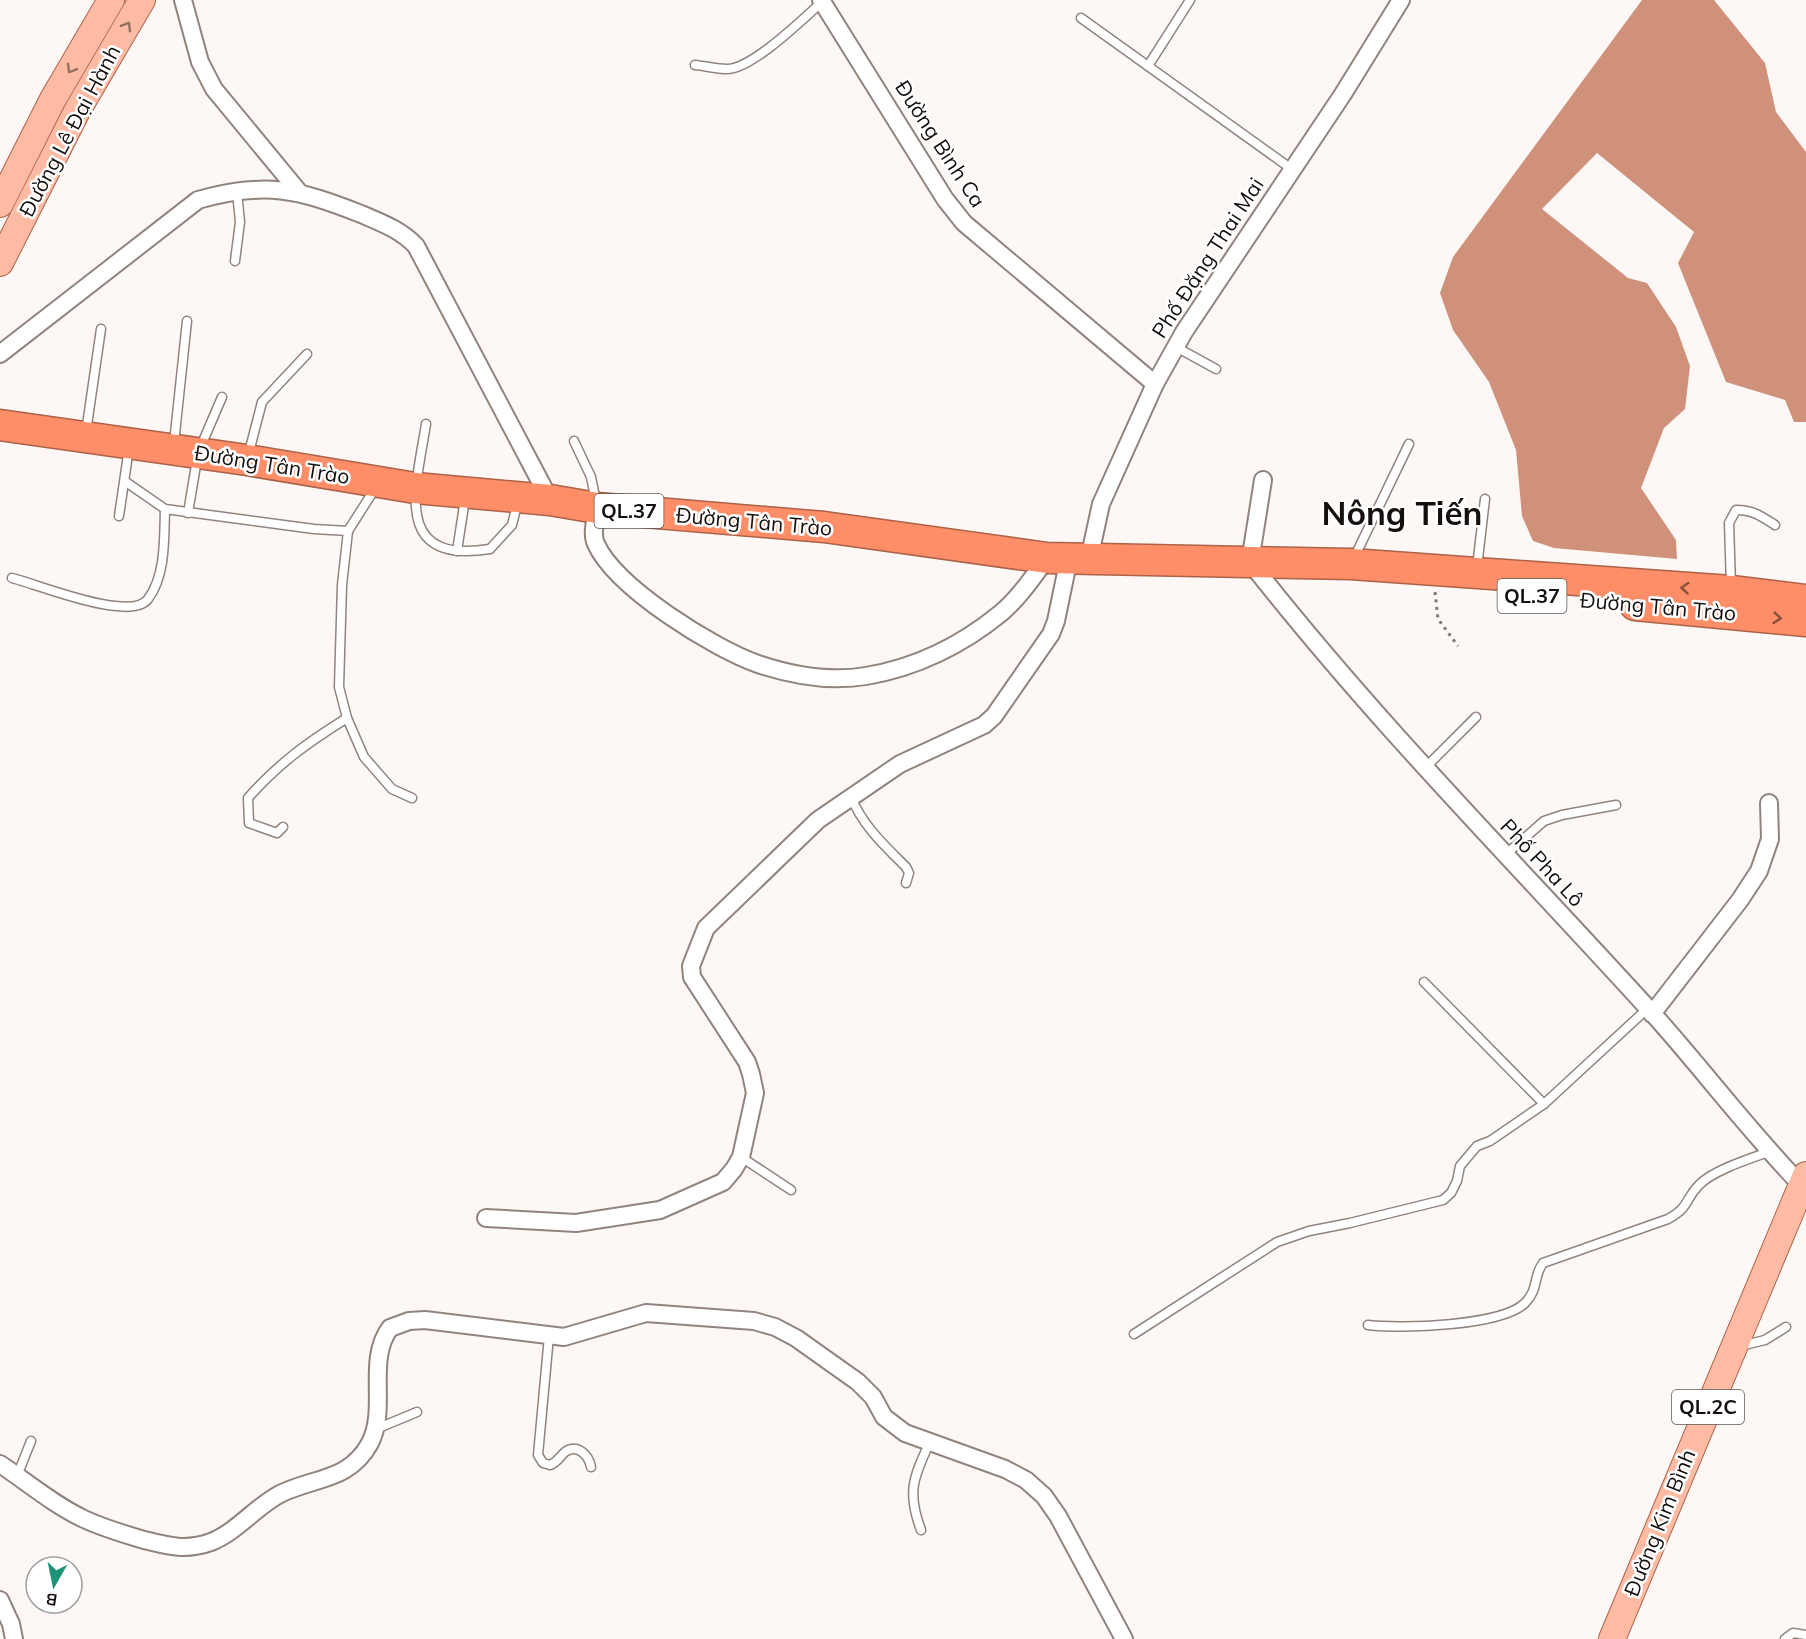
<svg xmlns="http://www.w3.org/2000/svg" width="1806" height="1639" viewBox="0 0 1806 1639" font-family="Mulish,sans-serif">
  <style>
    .water { fill: #d0917b }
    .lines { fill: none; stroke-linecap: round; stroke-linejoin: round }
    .lane-casing { stroke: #91847f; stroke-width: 11 }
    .street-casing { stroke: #91847f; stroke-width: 20 }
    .primary-casing { stroke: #ac6248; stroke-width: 28 }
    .highway-casing { stroke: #ac6248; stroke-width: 33 }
    .path { stroke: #7e7977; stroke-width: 3; stroke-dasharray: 3 4.5; stroke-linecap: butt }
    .lane { stroke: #fff; stroke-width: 8 }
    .street { stroke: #fff; stroke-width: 16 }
    .primary { stroke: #febba4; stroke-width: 26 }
    .highway { stroke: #fd8e67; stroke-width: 30 }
    .oneway { stroke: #956e60 }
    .oneway2 { stroke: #894f3a }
    .labels { text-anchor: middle; stroke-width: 5; stroke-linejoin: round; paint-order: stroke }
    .shield { fill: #fff; stroke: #5b5856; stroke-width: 1.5 }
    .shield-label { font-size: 20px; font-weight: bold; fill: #15100e }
    .street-label { font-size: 21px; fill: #15100e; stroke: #fff }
    .town-label { font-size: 33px; font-weight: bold; fill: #15100e; stroke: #fff }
  </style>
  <rect width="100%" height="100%" fill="#fdf8f6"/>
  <path class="water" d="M 1642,0 L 1714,0 L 1765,63 L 1776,112 L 1806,152 L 1806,422 L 1794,422 L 1785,400 L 1726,382 L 1678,263 L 1694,232 L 1597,153 L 1542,209 L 1628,278 L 1647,283 L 1676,327 L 1690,366 L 1685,409 L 1664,428 L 1641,488 L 1676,540 L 1677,559 L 1554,548 L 1533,541 L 1522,516 L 1516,450 L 1489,382 L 1453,330 L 1440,293 L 1453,257 Z"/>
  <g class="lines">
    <defs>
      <g id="lane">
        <path d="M 1081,18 L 1293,170"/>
        <path d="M 695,65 C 705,66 717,69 727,69 C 752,69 803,19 822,2"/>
        <path d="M 1148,66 L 1190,0"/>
        <path d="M 235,261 L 240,222 L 237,192"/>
        <path d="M 1176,347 L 1216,369"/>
        <path d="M 426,424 C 416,487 391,565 490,549 L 512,525 L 518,501"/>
        <path d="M 86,432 L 101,329"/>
        <path d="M 574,441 L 591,477 L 596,502"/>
        <path d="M 174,443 L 187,321"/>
        <path d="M 248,456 L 262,402 L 307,354"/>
        <path d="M 126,482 L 165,509 L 314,529 L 348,531 L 376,487"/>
        <path d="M 188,513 L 198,453 L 222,397"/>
        <path d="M 119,516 L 129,448"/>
        <path d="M 348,531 L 342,585 L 339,687 L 347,718 L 364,757 L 392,789 L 412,798"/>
        <path d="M 457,551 L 465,499"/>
        <path d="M 1354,558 L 1409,444"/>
        <path d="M 1477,567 L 1485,499"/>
        <path d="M 12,578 C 37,584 131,623 148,599 C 166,575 164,538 165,509"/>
        <path d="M 1731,586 L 1729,523 L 1736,510 C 1753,510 1761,516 1775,525"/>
        <path d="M 1425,768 L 1476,717"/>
        <path d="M 851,797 C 863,826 884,845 906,867 L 909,873 L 906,883"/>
        <path d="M 283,827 L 277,833 L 249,823 L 248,798 C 279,763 307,743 347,718"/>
        <path d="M 1505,855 L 1544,821 L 1562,815 L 1616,805"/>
        <path d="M 1424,982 L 1544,1104"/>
        <path d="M 741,1157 L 791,1190"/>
        <path d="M 1368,1325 C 1401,1329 1502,1326 1525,1303 C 1539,1289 1533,1276 1543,1263 L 1668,1219 C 1691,1206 1684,1200 1699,1185 C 1713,1170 1752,1158 1771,1151"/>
        <path d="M 1134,1334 L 1277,1242 L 1309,1231 L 1350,1223 L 1443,1200 L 1451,1193 L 1457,1181 L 1460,1166 L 1477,1146 L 1490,1141 L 1544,1104 L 1647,1009"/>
        <path d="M 549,1336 L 538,1455 L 543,1463 L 550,1465 C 558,1462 559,1457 565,1452 C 578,1443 589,1456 591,1467"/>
        <path d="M 1740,1346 L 1765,1340 L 1786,1327"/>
        <path d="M 376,1429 L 417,1412"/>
        <path d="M 17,1476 L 31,1441"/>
        <path d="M 921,1530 C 907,1493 913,1478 929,1444"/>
        <path d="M 1785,1639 L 1793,1633 L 1806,1635"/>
      </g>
      <g id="street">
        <path d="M 183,0 L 200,62 L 214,89 L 299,192"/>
        <path d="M 821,0 L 945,199 L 964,223 L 1155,384"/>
        <path d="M 0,354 L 198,200 C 265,181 298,189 361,214 C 382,223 401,230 416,246 L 550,500"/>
        <path d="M 1263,480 L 1250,562 C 1375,722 1518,865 1654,1015 C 1705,1072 1752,1135 1806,1190"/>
        <path d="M 597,508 C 596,519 591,534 596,544 C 616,588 713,648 758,664 C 791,675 831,682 866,676 C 915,668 962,645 1001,613 C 1019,598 1033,577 1047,558"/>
        <path d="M 1089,559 L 1101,504 L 1155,384 L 1184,332 L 1343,94 L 1401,0"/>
        <path d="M 1652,1014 L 1740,900 L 1759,871 L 1770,839 L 1769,803"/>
        <path d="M 486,1218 L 576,1223 L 660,1210 L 723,1182 L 734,1169 L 741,1157 L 755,1093 L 751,1074 L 747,1062 L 692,977 L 691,966 L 706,928 L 818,820 L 900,764 L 984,725 L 994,716 L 1051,634 L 1056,621 L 1069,558"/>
        <path d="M 0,1464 C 27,1482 54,1505 84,1519 C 103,1528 124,1534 144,1540 C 168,1546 186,1551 211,1542 C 237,1532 257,1505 282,1493 C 317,1477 350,1480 370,1443 C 388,1408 366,1360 390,1328 L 409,1321 L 425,1320 L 564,1337 L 646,1313 L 754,1321 L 775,1327 L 796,1338 L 858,1382 L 873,1397 L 884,1417 L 905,1433 L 1005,1469 L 1026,1480 L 1044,1496 L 1058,1516 L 1124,1639"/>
        <path d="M 0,1600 L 11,1624 L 14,1639"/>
      </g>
      <g id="primary">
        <path d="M 0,204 L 53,99 L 111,0"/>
        <path d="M 0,263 L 77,111 L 142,0"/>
        <path d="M 1612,1639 L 1806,1175"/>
      </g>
      <g id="highway">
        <path d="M 0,425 L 247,460 L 415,488 L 550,500 L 597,508 L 824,527 L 1047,558 L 1351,564 L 1731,591 L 1806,600"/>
        <path d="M 1635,605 L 1806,621"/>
      </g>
    </defs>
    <use href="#lane" class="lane-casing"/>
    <use href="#street" class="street-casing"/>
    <use href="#primary" class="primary-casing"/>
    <use href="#highway" class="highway-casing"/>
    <path class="path" d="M 1435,592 L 1438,619 L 1458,646"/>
    <use href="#lane" class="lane"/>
    <use href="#street" class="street"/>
    <use href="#primary" class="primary"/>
    <use href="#highway" class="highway"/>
  </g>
  <defs><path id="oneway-chevron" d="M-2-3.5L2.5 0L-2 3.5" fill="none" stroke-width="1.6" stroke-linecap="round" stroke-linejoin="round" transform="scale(1.5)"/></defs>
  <g class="oneway">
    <use href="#oneway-chevron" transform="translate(127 26) rotate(-60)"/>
    <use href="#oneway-chevron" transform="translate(71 69) rotate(120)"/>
  </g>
  <g class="oneway2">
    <use href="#oneway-chevron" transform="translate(1685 588) rotate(-176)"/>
    <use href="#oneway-chevron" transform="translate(1777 618) rotate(6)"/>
  </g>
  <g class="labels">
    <g class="shield">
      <rect x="594.5" y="494" width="69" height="34" rx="4.5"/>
      <rect x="1497.5" y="579" width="69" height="34" rx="4.5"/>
      <rect x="1672" y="1390" width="72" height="34" rx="4.5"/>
    </g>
    <g class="shield-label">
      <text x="629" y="518">QL.37</text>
      <text x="1532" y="603">QL.37</text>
      <text x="1708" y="1414">QL.2C</text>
    </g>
    <g class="street-label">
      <text transform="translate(70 131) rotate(-62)" y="7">Đường Lê Đại Hành</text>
      <text transform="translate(940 144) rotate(57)" y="7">Đường Bình Ca</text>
      <text transform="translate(1208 258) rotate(-57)" y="7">Phố Đặng Thai Mai</text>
      <text transform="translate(272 465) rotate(9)" y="7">Đường Tân Trào</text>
      <text transform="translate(754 522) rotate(5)" y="7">Đường Tân Trào</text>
      <text transform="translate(1658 607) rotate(5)" y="7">Đường Tân Trào</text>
      <text transform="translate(1542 863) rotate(47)" y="7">Phố Pha Lô</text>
      <text transform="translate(1660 1523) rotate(-68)" y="7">Đường Kim Bình</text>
    </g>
    <g class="town-label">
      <text x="1402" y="525">Nông Tiến</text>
    </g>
  </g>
  <g transform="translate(54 1585) rotate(189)"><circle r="28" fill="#ffffff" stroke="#a19f9f" stroke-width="1.5"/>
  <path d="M0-4.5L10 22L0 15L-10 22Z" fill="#1d9479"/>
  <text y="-9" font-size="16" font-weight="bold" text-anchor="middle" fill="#15100e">B</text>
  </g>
</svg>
